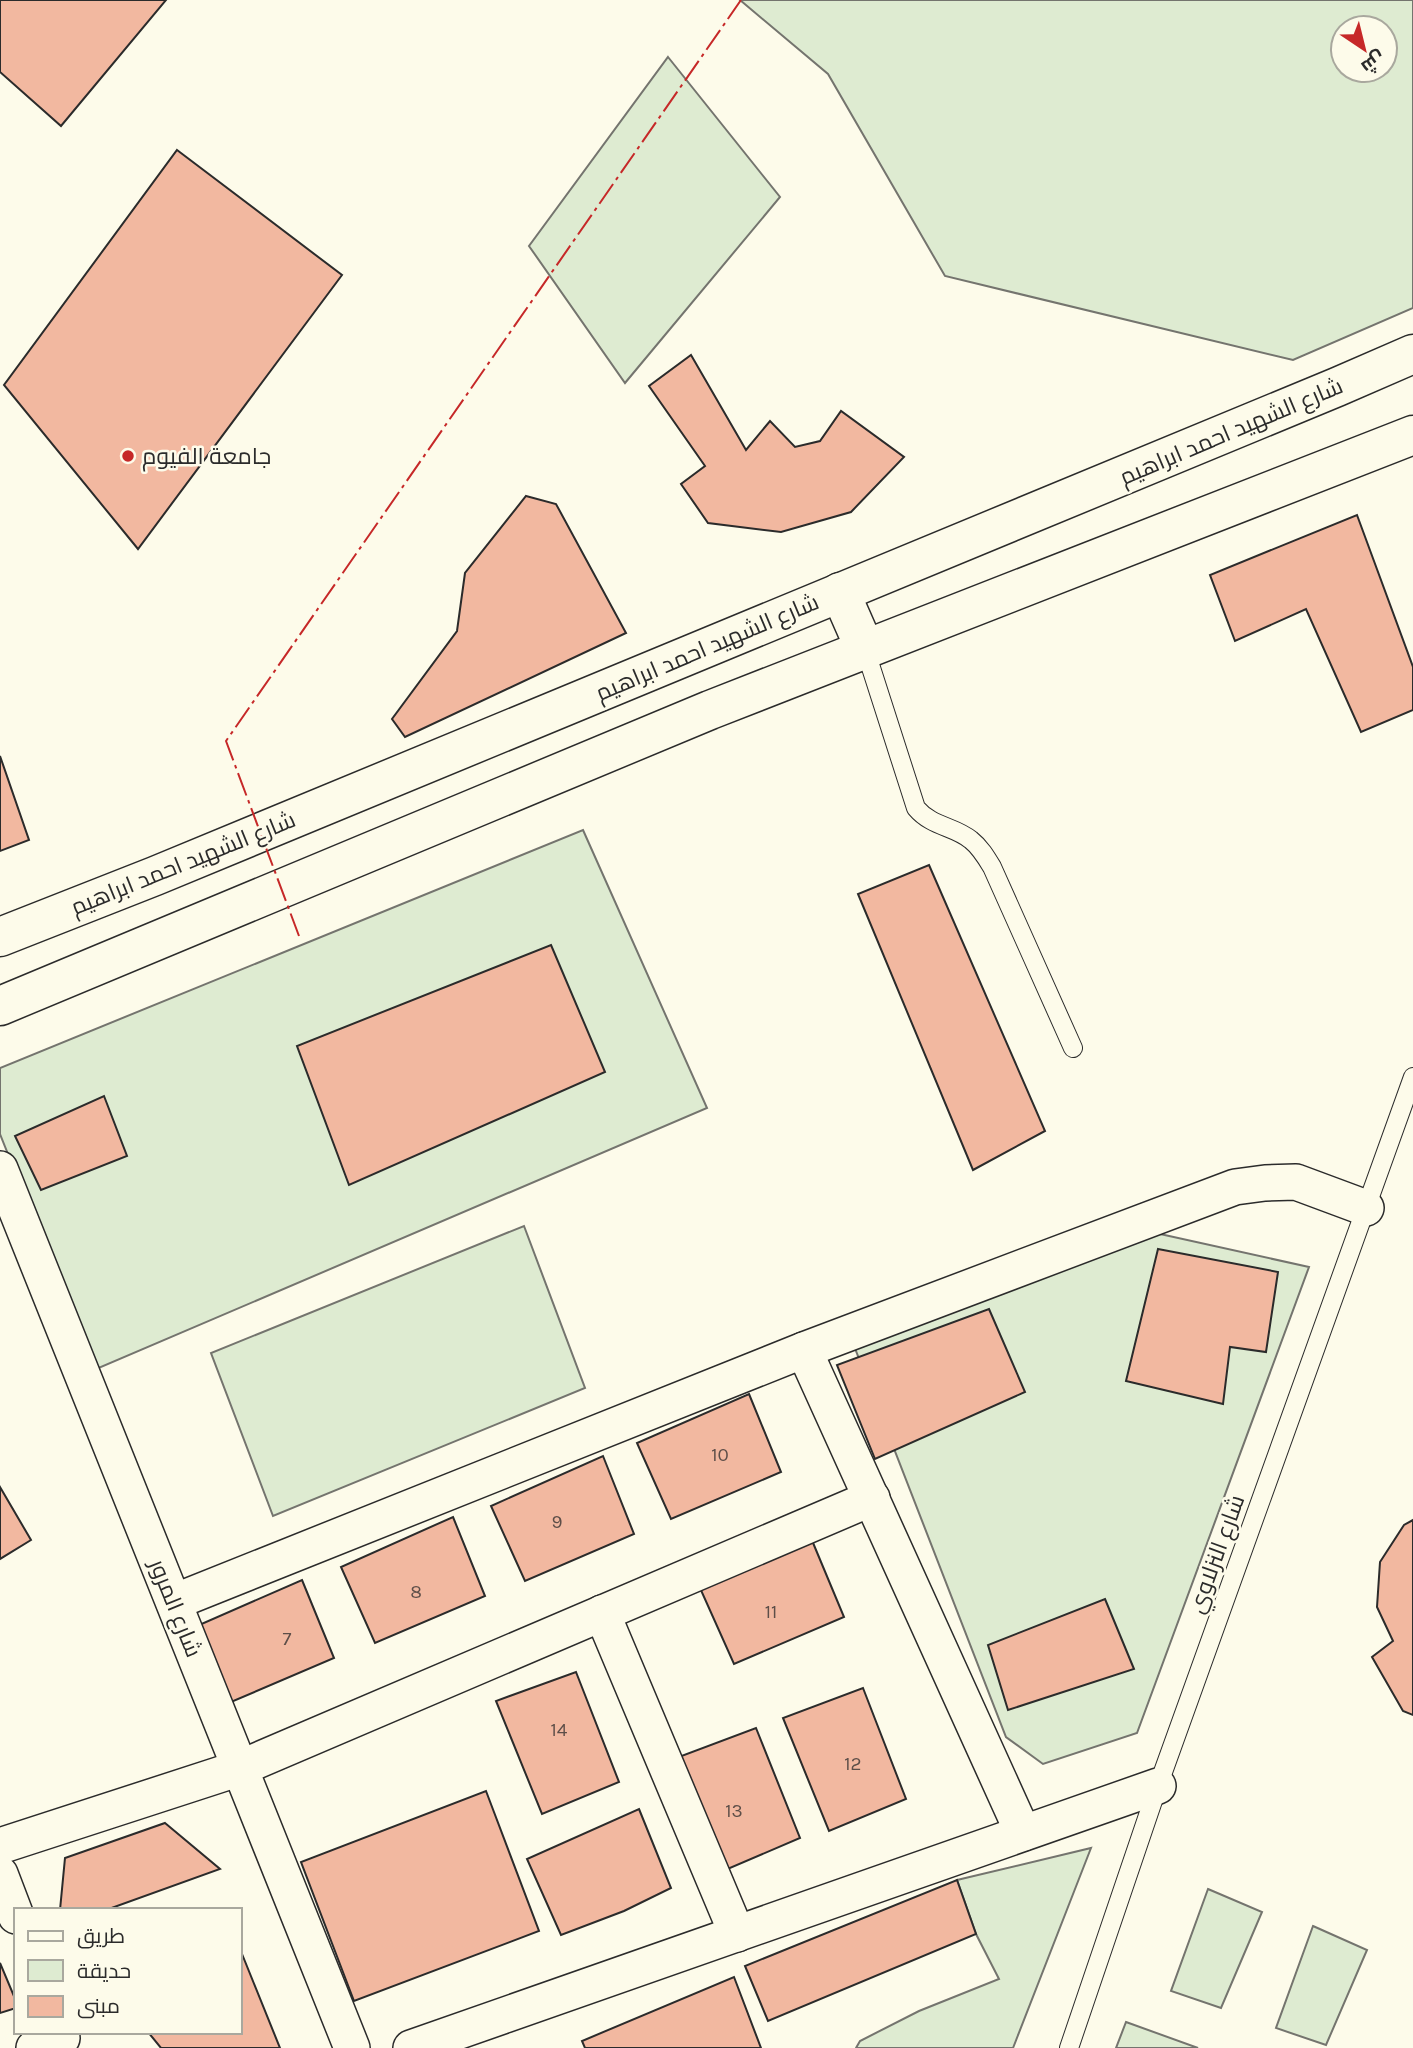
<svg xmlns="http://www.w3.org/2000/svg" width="1413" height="2048" viewBox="0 0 1413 2048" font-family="Karla,Cairo,sans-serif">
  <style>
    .green { fill: #deebd1; stroke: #74746e; stroke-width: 2; fill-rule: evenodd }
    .building { fill: #f2b8a0; stroke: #2b2b2b; stroke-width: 2 }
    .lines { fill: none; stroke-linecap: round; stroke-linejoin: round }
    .lane-casing { stroke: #2b2b2b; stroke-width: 20 }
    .street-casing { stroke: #2b2b2b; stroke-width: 38 }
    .secondary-casing { stroke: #2b2b2b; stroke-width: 41 }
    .lane { stroke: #fdfbea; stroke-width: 18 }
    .street { stroke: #fdfbea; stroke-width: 35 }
    .secondary { stroke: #fdfbea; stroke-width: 38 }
    .power { stroke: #c62828; stroke-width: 2; stroke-dasharray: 24 5 3.5 5; stroke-linecap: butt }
    .poi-dot { fill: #c62828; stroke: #fdfbea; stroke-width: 2.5 }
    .labels { text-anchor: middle; stroke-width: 5; stroke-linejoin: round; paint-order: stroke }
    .number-label { font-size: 19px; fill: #5d4e48 }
    .street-label { font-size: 23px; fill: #2b2b2b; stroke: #fdfbea }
    .poi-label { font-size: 23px; fill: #2b2b2b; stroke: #fdfbea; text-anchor: start }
  </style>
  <rect width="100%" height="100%" fill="#fdfbea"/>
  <g class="green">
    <path d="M 740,0 L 1413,0 L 1413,308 L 1293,360 L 945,276 L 828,74 ZM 1343,28 L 1385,28 L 1385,70 L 1343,70 Z"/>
    <path d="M 668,57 L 780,197 L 625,383 L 529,246 Z"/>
    <path d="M 583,830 L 707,1108 L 94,1370 L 0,1134 L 0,1068 Z"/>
    <path d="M 524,1226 L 585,1388 L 273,1516 L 211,1353 Z"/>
    <path d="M 1142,1230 L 1309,1267 L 1137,1733 L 1043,1764 L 1006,1737 L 851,1338 Z"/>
    <path d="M 1091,1848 L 1013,2048 L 856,2048 L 860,2041 L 919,2011 L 999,1979 L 976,1934 L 957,1880 Z"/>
    <path d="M 1208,1889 L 1262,1912 L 1221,2008 L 1171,1991 Z"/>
    <path d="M 1313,1926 L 1367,1950 L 1326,2045 L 1276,2028 Z"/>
    <path d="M 1126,2022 L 1198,2048 L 1116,2048 Z"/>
  </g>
  <g class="building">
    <path d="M 0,0 L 166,0 L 61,126 L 0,72 Z"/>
    <path d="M 177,150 L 342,275 L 138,549 L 4,385 Z"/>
    <path d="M 691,355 L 746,450 L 770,421 L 795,447 L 820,441 L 841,411 L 904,457 L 851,512 L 781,532 L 708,523 L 681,484 L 705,466 L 649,386 Z"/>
    <path d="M 526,496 L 556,504 L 626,633 L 405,737 L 392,719 L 457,631 L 465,573 Z"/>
    <path d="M 1357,515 L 1413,667 L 1413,710 L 1361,732 L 1306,609 L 1235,641 L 1210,575 Z"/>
    <path d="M 0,756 L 29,840 L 0,851 Z"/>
    <path d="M 929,865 L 1045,1131 L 973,1170 L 858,894 Z"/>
    <path d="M 551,945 L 605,1072 L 349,1185 L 297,1046 Z"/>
    <path d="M 104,1096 L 127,1156 L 41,1190 L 15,1136 Z"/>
    <path d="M 1158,1249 L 1278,1272 L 1266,1352 L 1230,1347 L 1223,1404 L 1126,1381 Z"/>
    <path d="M 989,1309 L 1025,1392 L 875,1459 L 837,1365 Z"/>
    <path d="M 749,1394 L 781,1472 L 671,1519 L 637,1443 Z"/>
    <path d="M 603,1456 L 634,1534 L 525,1581 L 491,1506 Z"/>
    <path d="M 0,1487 L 31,1540 L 0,1559 Z"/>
    <path d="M 453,1517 L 485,1596 L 375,1643 L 341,1567 Z"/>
    <path d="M 1413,1520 L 1413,1715 L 1403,1711 L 1372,1657 L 1393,1641 L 1377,1607 L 1380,1562 L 1404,1525 Z"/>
    <path d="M 811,1538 L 844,1617 L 734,1664 L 700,1588 Z"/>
    <path d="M 302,1580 L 334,1658 L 224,1705 L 190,1629 Z"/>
    <path d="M 1105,1599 L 1134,1669 L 1008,1710 L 988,1645 Z"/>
    <path d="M 576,1672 L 619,1782 L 542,1814 L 496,1701 Z"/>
    <path d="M 863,1688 L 906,1799 L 829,1831 L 783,1718 Z"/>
    <path d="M 756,1728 L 800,1838 L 723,1871 L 676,1758 Z"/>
    <path d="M 486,1791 L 539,1931 L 354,2001 L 301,1862 Z"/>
    <path d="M 639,1809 L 671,1888 L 624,1911 L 561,1935 L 527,1859 Z"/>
    <path d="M 165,1823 L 220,1869 L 106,1910 L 60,1910 L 65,1858 Z"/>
    <path d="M 957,1880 L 976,1934 L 768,2021 L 745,1966 Z"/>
    <path d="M 240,1949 L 280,2048 L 161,2048 L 148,2032 L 240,2032 Z"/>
    <path d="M 0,1963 L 16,2001 L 16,2008 L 0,2013 Z"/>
    <path d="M 734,1977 L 761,2048 L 585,2048 L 582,2041 Z"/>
  </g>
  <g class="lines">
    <defs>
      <g id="lane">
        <path d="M 865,649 L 916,808 C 932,827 954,826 971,840 C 980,847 986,857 992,867 L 1073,1048"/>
        <path d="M 1069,2048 L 1158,1786 L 1413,1077"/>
      </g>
      <g id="street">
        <path d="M 0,1169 L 352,2048"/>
        <path d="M 804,1350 L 1023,1833"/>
        <path d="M 174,1602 L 804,1350 L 1235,1187 L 1265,1183 L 1296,1182 L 1366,1208"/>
        <path d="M 602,1613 L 737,1934"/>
        <path d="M 0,1846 L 240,1768 L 872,1498"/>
        <path d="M 0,1874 L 16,1916"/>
        <path d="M 34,2048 L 62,2038"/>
        <path d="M 411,2048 L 1158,1786"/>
      </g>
      <g id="secondary">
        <path d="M 840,592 L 865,649"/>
        <path d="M 0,937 L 155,876 L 1337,387 L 1413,354"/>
        <path d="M 0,1006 L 710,710 L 1413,435"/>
      </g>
    </defs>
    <use href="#lane" class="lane-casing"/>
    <use href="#street" class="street-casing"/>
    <use href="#secondary" class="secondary-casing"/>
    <use href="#lane" class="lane"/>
    <use href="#street" class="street"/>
    <use href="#secondary" class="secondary"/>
    <path class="power" d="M 299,936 L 226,741 L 741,0"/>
  </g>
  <circle class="poi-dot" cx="128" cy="456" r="7"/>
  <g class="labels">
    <g class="number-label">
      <text x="720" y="1461">10</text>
      <text x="557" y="1528">9</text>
      <text x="416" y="1598">8</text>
      <text x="771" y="1618">11</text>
      <text x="287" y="1645">7</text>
      <text x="559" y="1736">14</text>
      <text x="853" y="1770">12</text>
      <text x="734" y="1817">13</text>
    </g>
    <g class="street-label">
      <text transform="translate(1231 431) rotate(-23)" y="8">شارع الشهيد احمد ابراهيم</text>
      <text transform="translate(707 647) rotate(-23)" y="8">شارع الشهيد احمد ابراهيم</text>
      <text transform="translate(183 863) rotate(-22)" y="8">شارع الشهيد احمد ابراهيم</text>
      <text transform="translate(1216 1554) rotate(-70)" y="8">شارع النزلاوي</text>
      <text transform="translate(176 1608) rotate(68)" y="8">شارع المرور</text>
    </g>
    <g class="poi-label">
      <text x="142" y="464">جامعة الفيوم</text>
    </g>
  </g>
  <rect x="14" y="1908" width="228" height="126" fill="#fdfbea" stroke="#a9a89e" stroke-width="2"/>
  <rect x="28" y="1931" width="35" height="10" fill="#fdfbea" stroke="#a9a89e" stroke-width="2"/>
  <text x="77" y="1943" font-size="21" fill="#2b2b2b">طريق</text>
  <rect x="28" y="1960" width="35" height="21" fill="#deebd1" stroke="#a9a89e" stroke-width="2"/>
  <text x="77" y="1978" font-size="21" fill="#2b2b2b">حديقة</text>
  <rect x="28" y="1996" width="35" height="21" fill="#f2b8a0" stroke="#a9a89e" stroke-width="2"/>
  <text x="77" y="2013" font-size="21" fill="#2b2b2b">مبنى</text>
  <g transform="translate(1364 49) rotate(145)"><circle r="33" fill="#fdfbea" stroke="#a9a89e" stroke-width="2"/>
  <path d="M0-5L12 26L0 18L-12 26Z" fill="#c62828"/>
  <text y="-10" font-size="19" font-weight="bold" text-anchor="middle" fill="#2b2b2b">ش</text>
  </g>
</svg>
